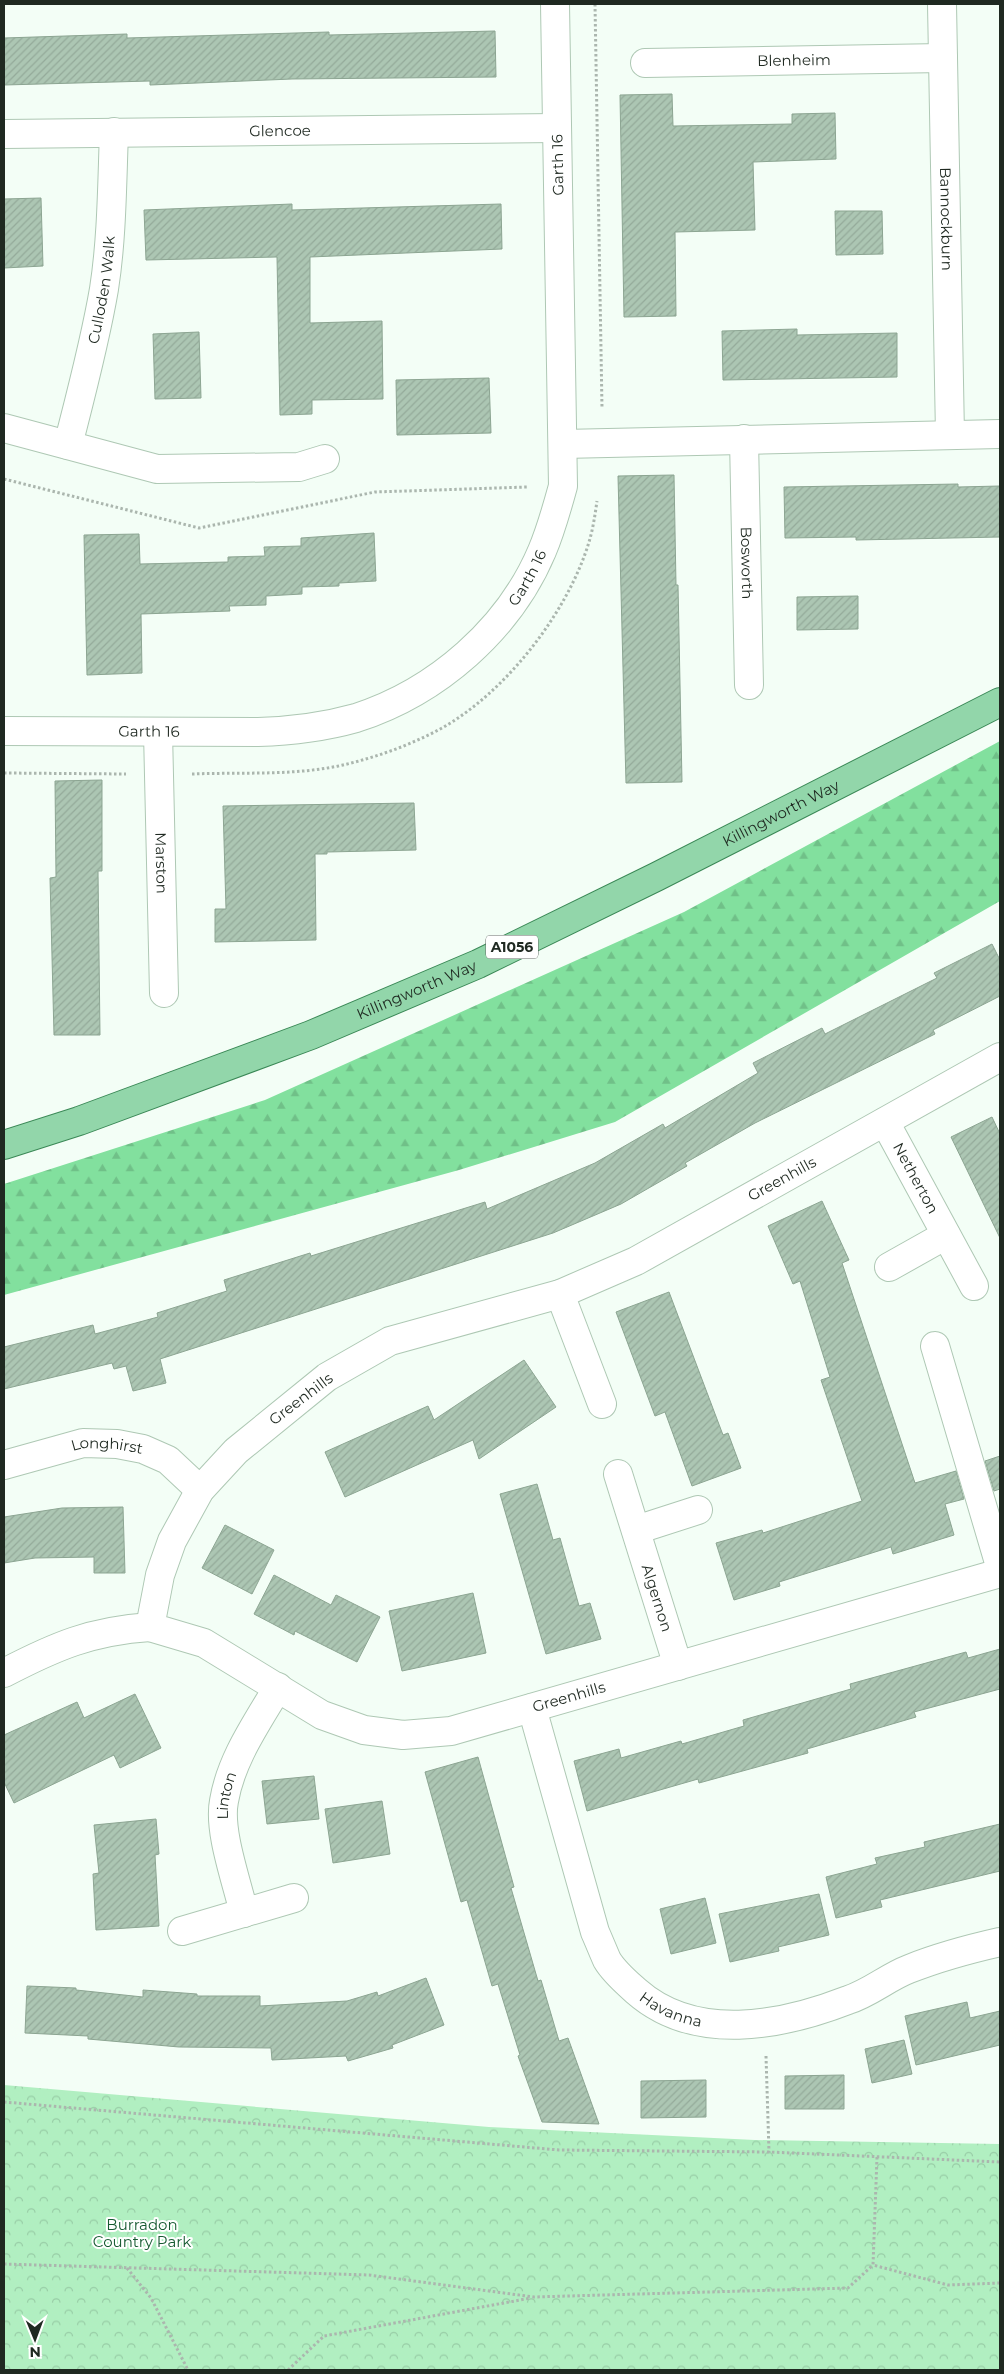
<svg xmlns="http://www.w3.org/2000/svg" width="1004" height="2374" viewBox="0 0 1004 2374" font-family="Montserrat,sans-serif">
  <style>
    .forest { fill: url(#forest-firs) }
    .park { fill: url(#park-crowns) }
    .building { fill: url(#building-hatch); stroke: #8ca592 }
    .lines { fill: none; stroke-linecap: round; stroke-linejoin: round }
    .minor-casing { stroke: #aec8b4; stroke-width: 30 }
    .major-casing { stroke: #3a8856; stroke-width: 30 }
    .path { stroke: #abb6ae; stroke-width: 3; stroke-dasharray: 2.5 2.5; stroke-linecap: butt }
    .minor { stroke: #fff; stroke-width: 28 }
    .major { stroke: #92d6aa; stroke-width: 28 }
    .labels { text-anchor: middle; stroke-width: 4; stroke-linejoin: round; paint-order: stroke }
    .shield { fill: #fff; stroke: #626964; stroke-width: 1 }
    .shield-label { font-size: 14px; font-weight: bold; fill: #1f2921 }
    .street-label { font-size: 15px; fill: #1f2921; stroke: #fff }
    .park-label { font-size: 15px; fill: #165a31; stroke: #fff }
  </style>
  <defs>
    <pattern id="forest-firs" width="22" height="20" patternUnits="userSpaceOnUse" patternTransform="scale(1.25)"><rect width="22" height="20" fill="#82e09e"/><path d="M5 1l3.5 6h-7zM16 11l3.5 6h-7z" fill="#70c088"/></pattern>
    <pattern id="park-crowns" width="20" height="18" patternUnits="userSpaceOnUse" patternTransform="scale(1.25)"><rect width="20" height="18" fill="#b1efc1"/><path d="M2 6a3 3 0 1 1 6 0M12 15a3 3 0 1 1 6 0" fill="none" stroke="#98cda6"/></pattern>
    <pattern id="building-hatch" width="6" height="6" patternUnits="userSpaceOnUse" patternTransform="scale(1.25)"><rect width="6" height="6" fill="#acc6b3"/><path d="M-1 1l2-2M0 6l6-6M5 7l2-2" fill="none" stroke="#94aa9a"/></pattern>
  </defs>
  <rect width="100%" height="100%" fill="#f3fef6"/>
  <path class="forest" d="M 1000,741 L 1000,901 L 615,1122 L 459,1170 L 4,1295 L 4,1184 L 265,1100 L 684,912 Z"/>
  <path class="park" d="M 4,2085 L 489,2127 L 755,2140 L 1000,2144 L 1000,2370 L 4,2370 Z"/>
  <g class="building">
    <path d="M 495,31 L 496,77 L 292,79 L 150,85 L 150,81 L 4,85 L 4,38 L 127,34 L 127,38 L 329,32 L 329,35 Z"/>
    <path d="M 672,94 L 673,126 L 792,124 L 792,114 L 835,113 L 836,159 L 753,162 L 755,230 L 675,232 L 676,316 L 624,317 L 620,95 Z"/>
    <path d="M 41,198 L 43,266 L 4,268 L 4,199 Z"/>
    <path d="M 292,204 L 292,210 L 501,204 L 502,249 L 310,257 L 310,323 L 382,321 L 383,399 L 312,400 L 312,414 L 280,415 L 277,257 L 146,260 L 144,210 Z"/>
    <path d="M 835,211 L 882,211 L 883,254 L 836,255 Z"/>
    <path d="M 797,329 L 797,335 L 897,333 L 897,377 L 723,380 L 722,331 Z"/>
    <path d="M 199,332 L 201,398 L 155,399 L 153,334 Z"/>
    <path d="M 489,378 L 491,433 L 397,435 L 396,380 Z"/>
    <path d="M 674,475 L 676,585 L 678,585 L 682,782 L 626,783 L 618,476 Z"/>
    <path d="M 958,484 L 958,487 L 1000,486 L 1000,537 L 856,540 L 856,537 L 785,538 L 784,487 Z"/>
    <path d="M 374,533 L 376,581 L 339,583 L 339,586 L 302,587 L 302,594 L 266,596 L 266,605 L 229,606 L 230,611 L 141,614 L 142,673 L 87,675 L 84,535 L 139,534 L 140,564 L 228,562 L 228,557 L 265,556 L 264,547 L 301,546 L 301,538 Z"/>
    <path d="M 858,596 L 858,629 L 797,630 L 797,597 Z"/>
    <path d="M 102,780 L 102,871 L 98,871 L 100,1035 L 54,1035 L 50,878 L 56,877 L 55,781 Z"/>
    <path d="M 414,803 L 416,850 L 327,852 L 327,854 L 315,854 L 316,940 L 215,942 L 215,909 L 226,909 L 223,806 Z"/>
    <path d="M 992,944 L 1000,960 L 1000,996 L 933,1030 L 935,1034 L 755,1123 L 685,1163 L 687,1166 L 621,1204 L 553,1233 L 160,1359 L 166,1383 L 133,1391 L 126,1366 L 114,1369 L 112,1363 L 4,1389 L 4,1347 L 93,1325 L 95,1334 L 158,1317 L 157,1313 L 227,1291 L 224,1280 L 310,1253 L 311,1256 L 485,1202 L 487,1209 L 595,1163 L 663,1124 L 665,1128 L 758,1073 L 753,1063 L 822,1028 L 825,1034 L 937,978 L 934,973 Z"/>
    <path d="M 992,1117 L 1000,1134 L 1000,1238 L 951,1137 Z"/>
    <path d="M 822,1201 L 849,1260 L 842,1263 L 915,1483 L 956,1471 L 964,1499 L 945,1504 L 954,1535 L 893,1554 L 891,1547 L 779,1582 L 780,1586 L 734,1600 L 716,1543 L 762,1530 L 763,1533 L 862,1501 L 821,1380 L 830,1377 L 800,1281 L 793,1284 L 768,1226 Z"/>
    <path d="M 669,1292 L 723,1435 L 728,1433 L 741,1468 L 692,1486 L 665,1412 L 655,1416 L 616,1312 Z"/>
    <path d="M 524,1360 L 556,1407 L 479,1459 L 473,1440 L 345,1497 L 325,1452 L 428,1406 L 434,1420 Z"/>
    <path d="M 1000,1456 L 1000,1489 L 994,1491 L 985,1461 Z"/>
    <path d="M 537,1484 L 553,1540 L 560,1538 L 579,1606 L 590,1603 L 601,1639 L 546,1654 L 500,1494 Z"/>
    <path d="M 123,1507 L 125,1573 L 94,1573 L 94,1557 L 35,1558 L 4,1563 L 4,1517 L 62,1508 Z"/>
    <path d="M 225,1525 L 274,1550 L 252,1594 L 202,1568 Z"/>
    <path d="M 274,1575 L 331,1605 L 336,1595 L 380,1617 L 357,1662 L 295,1631 L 294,1635 L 254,1614 Z"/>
    <path d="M 473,1593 L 486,1653 L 402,1671 L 389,1611 Z"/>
    <path d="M 1000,1649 L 1000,1689 L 914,1712 L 916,1717 L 807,1749 L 808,1753 L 699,1783 L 698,1779 L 587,1811 L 574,1761 L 619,1749 L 621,1758 L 681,1741 L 682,1744 L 744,1726 L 743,1720 L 851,1689 L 850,1684 L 966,1652 L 968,1658 Z"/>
    <path d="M 135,1694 L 161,1748 L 120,1768 L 114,1755 L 14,1803 L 4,1782 L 4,1735 L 77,1702 L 84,1718 Z"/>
    <path d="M 478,1757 L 514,1887 L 511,1888 L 538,1981 L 541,1980 L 559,2041 L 568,2038 L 599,2124 L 542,2122 L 518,2056 L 520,2055 L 498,1984 L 492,1986 L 467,1900 L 461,1902 L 425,1772 Z"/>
    <path d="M 314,1776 L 319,1819 L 267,1824 L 262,1781 Z"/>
    <path d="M 382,1801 L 390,1854 L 333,1863 L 325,1809 Z"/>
    <path d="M 156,1819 L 159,1854 L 155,1855 L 159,1926 L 96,1930 L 93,1874 L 99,1873 L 94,1825 Z"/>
    <path d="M 1000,1824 L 1000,1871 L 880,1900 L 882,1907 L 836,1918 L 826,1877 L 877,1864 L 875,1858 L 925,1847 L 924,1842 Z"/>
    <path d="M 819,1894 L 829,1935 L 778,1947 L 779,1951 L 730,1962 L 719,1914 Z"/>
    <path d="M 705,1898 L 716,1943 L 671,1954 L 660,1909 Z"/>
    <path d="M 426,1978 L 444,2025 L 392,2045 L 393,2048 L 348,2061 L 346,2056 L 272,2060 L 271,2048 L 179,2047 L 88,2039 L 88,2036 L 25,2033 L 27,1986 L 76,1988 L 76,1990 L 143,1997 L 143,1990 L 197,1994 L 197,1996 L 260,1996 L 260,2006 L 347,2001 L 377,1992 L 378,1996 Z"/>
    <path d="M 967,2002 L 970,2018 L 1000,2011 L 1000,2045 L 916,2065 L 905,2016 Z"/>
    <path d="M 904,2040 L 912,2074 L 872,2083 L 865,2049 Z"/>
    <path d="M 844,2075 L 844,2109 L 785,2109 L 785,2076 Z"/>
    <path d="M 706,2080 L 706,2117 L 641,2118 L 641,2081 Z"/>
  </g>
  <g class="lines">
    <defs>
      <g id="minor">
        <path id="s1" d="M 942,4 L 950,435"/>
        <path id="s2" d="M 645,63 L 943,58"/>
        <path id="s3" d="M 4,134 L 557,128"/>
        <path d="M 4,428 L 157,469 L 299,467 L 325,459"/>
        <path id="s4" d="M 744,439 L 749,685"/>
        <path d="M 563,444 L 1000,434"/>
        <path id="s5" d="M 68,445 C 81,394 95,342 104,289 C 112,238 112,184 114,132"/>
        <path id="s6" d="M 4,731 L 258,732 C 291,731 324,727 356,718 C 437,692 509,629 542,551 C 551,530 557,508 563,486 L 555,4"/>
        <path id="s7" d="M 158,732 L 164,993"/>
        <path id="s8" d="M 1000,1057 L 636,1261 L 560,1294 L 390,1341 L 327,1377 L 236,1451 L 200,1490 L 172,1541 L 160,1575 L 150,1627 L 204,1643 L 322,1715 L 364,1730 L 403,1735 L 451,1731 L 1000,1573"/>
        <path id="s9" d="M 885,1122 L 974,1286"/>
        <path d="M 889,1267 L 946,1235"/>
        <path d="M 560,1294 L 602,1404"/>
        <path d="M 935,1346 L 1000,1566"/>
        <path id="s10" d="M 4,1465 L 83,1443 L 117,1444 L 143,1449 L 168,1460 L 200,1490"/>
        <path id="s11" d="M 618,1474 L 678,1666"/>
        <path d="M 636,1530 L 698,1510"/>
        <path d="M 4,1673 C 56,1646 91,1631 150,1627"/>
        <path id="s12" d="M 532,1708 L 595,1932 C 599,1941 603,1951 607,1960 C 614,1972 626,1982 636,1991 C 695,2043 781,2026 848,2000 C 870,1993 888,1977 909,1969 C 939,1957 969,1949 1000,1942"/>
        <path id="s13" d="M 244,1913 C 237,1882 218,1831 224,1801 C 231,1759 257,1723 278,1687"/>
        <path d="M 182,1931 L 294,1898"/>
      </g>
      <g id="major">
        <path id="s14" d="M 4,1145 L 79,1121 L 311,1035 L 478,964 L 656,877 L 1000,702"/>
      </g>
    </defs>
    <use href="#minor" class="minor-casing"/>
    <use href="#major" class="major-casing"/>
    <g class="path">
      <path d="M 595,4 L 602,408"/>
      <path d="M 4,479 L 199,528 L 375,492 L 528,487"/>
      <path d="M 4,773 L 126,774"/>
      <path d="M 192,774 C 242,772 294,776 343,765 C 377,757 411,745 442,728 C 506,692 568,612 589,542 C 593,529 595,515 597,501"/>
      <path d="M 766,2056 L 769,2152"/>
      <path d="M 4,2102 L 559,2150 L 769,2152 L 1000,2162"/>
      <path d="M 877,2157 L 873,2265 L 948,2285 L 1000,2283"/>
      <path d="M 4,2264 L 369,2275 L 534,2297 L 848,2288 L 873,2265"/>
      <path d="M 127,2268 L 151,2298 L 188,2370"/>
      <path d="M 288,2370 L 324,2336 L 531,2298"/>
    </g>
    <use href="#minor" class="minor"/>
    <use href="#major" class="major"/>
  </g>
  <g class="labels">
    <rect class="shield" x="486" y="935.5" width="52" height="23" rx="4"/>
    <g class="shield-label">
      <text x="512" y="952">A1056</text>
    </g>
    <g class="street-label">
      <text dy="5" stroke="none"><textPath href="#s2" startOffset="149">Blenheim</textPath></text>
      <text dy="5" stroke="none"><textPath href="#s3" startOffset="276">Glencoe</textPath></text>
      <text transform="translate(558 165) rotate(-91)" y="5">Garth 16</text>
      <text dy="5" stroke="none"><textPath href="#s1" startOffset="215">Bannockburn</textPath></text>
      <text dy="5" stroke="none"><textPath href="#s5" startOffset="159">Culloden Walk</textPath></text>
      <text dy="5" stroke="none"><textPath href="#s4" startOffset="124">Bosworth</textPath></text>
      <text dy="5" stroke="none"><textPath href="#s6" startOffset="580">Garth 16</textPath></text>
      <text dy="5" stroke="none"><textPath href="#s6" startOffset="145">Garth 16</textPath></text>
      <text dy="5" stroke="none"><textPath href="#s14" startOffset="846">Killingworth Way</textPath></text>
      <text dy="5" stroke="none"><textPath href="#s7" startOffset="131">Marston</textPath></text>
      <text dy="5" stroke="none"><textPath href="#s14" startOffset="441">Killingworth Way</textPath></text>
      <text dy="5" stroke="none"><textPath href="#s9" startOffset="64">Netherton</textPath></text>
      <text transform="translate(782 1179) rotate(-29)" y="5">Greenhills</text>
      <text transform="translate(301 1399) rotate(-37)" y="5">Greenhills</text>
      <text dy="5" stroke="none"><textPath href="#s10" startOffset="106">Longhirst</textPath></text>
      <text dy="5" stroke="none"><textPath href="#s11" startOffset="130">Algernon</textPath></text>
      <text dy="5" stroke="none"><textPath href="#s8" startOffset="1516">Greenhills</textPath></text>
      <text dy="5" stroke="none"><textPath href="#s13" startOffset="120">Linton</textPath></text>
      <text dy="5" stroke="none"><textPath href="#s12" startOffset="346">Havanna</textPath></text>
    </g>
    <g class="park-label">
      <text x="142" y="2230">Burradon<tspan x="142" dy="17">Country Park</tspan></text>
    </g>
  </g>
  <rect width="1004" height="2374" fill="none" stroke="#1f2921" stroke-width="10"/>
  <g transform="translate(35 2339) rotate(179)" stroke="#ffffff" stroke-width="4" paint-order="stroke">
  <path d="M0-4L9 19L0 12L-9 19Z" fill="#1f2921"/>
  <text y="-8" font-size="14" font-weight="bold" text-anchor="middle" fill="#1f2921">N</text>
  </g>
</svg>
